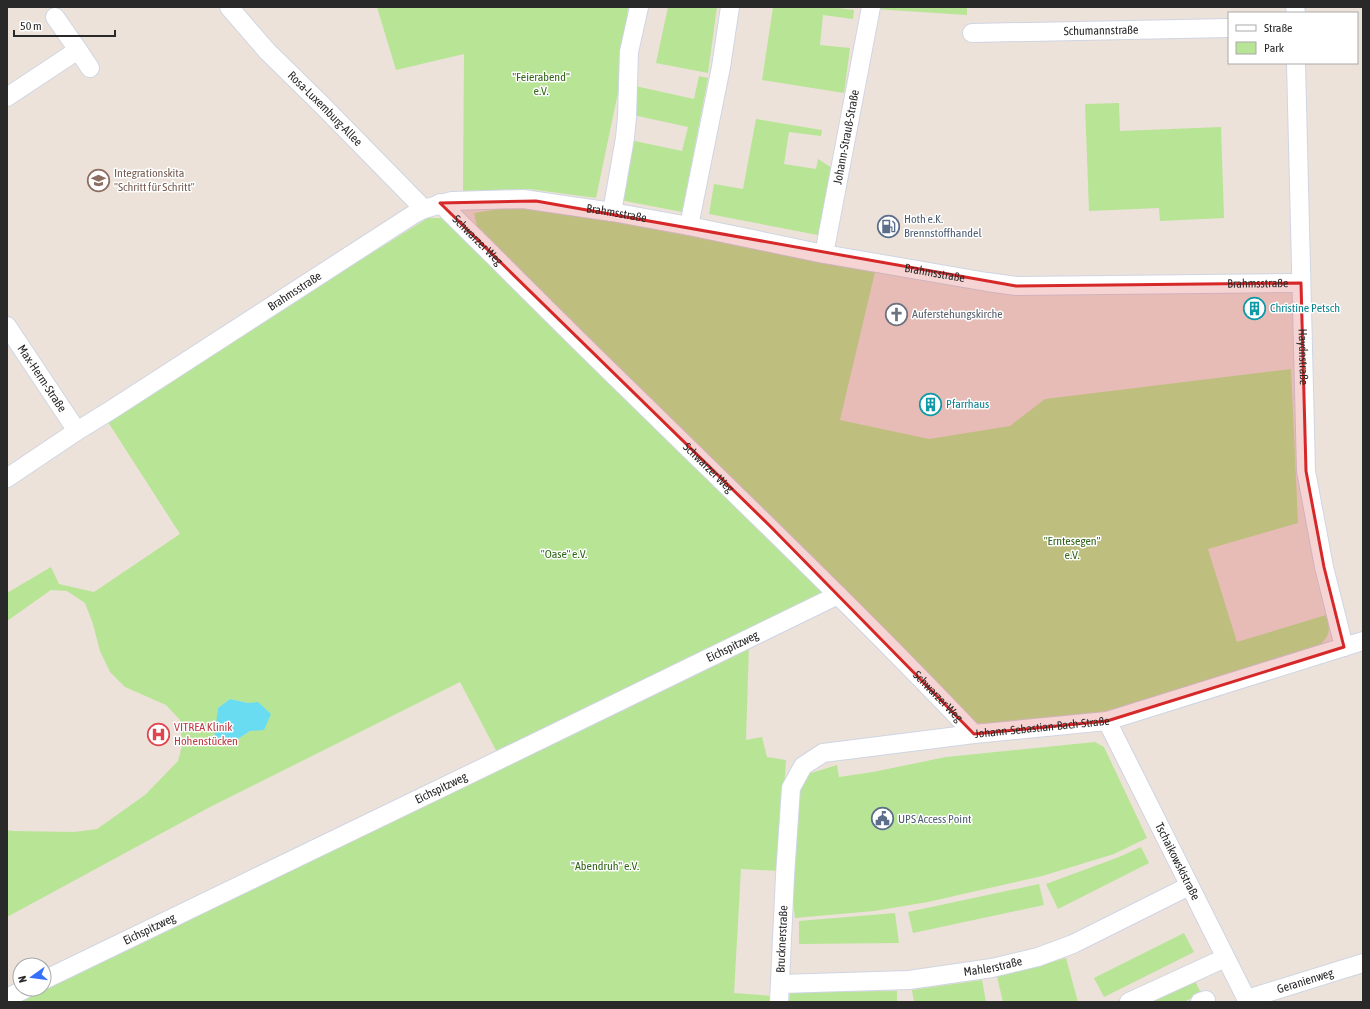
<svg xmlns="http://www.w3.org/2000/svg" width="1370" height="1009" viewBox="0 0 1370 1009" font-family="'Asap Condensed',sans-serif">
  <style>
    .green { fill: #b8e495; fill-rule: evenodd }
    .water { fill: #6adcf1 }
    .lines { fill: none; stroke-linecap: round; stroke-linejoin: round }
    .minor-casing { stroke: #cfd5e2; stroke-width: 20 }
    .minor { stroke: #fff; stroke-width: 18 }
    .marked { fill: #d62828; fill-opacity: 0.2; stroke: #d62828; stroke-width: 3; stroke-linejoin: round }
    .labels { text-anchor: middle; stroke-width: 3; stroke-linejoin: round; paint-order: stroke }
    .street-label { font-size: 12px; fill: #292929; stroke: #fff }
    .park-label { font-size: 12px; fill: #316618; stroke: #fff }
    .education-label { font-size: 12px; fill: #785e54; stroke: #fff; text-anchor: start }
    .service-label { font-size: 12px; fill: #4e5e75; stroke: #fff; text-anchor: start }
    .culture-label { font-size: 12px; fill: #0d838f; stroke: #fff; text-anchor: start }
    .worship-label { font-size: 12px; fill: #5b616d; stroke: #fff; text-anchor: start }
    .health-label { font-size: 12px; fill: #be3a42; stroke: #fff; text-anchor: start }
  </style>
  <rect width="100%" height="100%" fill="#ece2da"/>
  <g class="green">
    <path d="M 377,7 L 628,7 L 621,78 L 596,198 L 529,189 L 463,191 L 464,54 L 396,70 Z"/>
    <path d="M 668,7 L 717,7 L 708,73 L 656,63 Z"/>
    <path d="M 773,7 L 830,7 L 854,10 L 853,19 L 823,15 L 820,45 L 850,48 L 844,93 L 762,80 Z"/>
    <path d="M 874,7 L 967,7 L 967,15 L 874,9 Z"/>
    <path d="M 699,76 L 708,78 L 682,212 L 620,200 L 630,140 L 682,151 L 688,127 L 633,115 L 635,86 L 694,99 Z"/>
    <path d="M 1119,103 L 1120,131 L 1221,127 L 1224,218 L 1160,221 L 1159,208 L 1089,211 L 1085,104 Z"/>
    <path d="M 756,119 L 822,130 L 821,136 L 789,132 L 784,164 L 816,169 L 818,159 L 835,170 L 823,236 L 709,214 L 714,184 L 743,189 Z"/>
    <path d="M 527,208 L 570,213 L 875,272 L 840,420 L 929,439 L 1010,426 L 1045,399 L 1291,369 L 1298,523 L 1208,549 L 1237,642 L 1326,615 C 1330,631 1331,634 1319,646 L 1138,703 L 1100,712 L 990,723 L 977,723 L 965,715 L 478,231 L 474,213 L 499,209 Z"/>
    <path d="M 428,218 L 444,218 L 627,401 L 829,595 L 499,756 L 460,682 L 210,807 L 7,917 L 7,830 L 13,831 L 74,832 L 97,829 L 145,795 L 178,761 L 182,746 L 180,720 L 166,705 L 125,687 L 110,672 L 100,651 L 93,624 L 85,603 L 67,591 L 51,590 L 7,621 L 7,593 L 51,567 L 59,584 L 94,592 L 180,534 L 106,419 ZM 230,699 L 248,703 L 250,731 L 232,743 L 217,722 L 218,708 Z"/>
    <path d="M 749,645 L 746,740 L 762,737 L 767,757 L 786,760 L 779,871 L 741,869 L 734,993 L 772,996 L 771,1002 L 8,1002 L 35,989 L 44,989 L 44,985 Z"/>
    <path d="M 1095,742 L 1104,747 L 1147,838 L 1114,854 L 1042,876 L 928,902 L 874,911 L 795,918 L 791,883 L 797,785 L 808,774 L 837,765 L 839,777 L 873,772 L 946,757 Z"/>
    <path d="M 1141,847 L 1149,863 L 1058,909 L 1046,884 L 1119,857 Z"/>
    <path d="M 1039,884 L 1044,905 L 913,933 L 908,912 Z"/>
    <path d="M 895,913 L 899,943 L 799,944 L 799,921 Z"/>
    <path d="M 1184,933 L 1194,952 L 1104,997 L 1094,978 Z"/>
    <path d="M 1066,958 L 1078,1002 L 1003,1002 L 997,977 Z"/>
    <path d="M 1194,979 L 1201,993 L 1184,1002 L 1146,1002 Z"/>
    <path d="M 982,980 L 986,1002 L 914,1002 L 912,990 Z"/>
    <path d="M 897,991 L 897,1002 L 789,1002 L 790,992 Z"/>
  </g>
  <path class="water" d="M 230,699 L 248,703 L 258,702 L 271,714 L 264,730 L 250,731 L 232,743 L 214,739 L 218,708 Z"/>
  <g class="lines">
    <defs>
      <g id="minor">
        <path id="s1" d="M 229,7 L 267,51 L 322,105 L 424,209"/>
        <path d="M 1295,7 L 1296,13"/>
        <path d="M 55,17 L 78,50"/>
        <path id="s2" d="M 972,33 L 1229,28"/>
        <path id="s3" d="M 1296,63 L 1306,471 L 1324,567 L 1344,647"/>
        <path d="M 7,97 L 78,50 L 90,68"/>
        <path id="s4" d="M 440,203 C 504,266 567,330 631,392 C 746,505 863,617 974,734"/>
        <path d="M 612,212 L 625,138 L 627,117 L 629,52 L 639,7"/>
        <path d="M 689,226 L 721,67 L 730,7"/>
        <path id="s5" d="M 824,254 L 871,7"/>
        <path id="s6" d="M 7,326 L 77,431"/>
        <path id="s7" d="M 7,478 L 77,431 L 111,410 L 414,214 L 424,209 L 452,201 L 523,199 L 612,212 L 689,226 L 824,254 L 987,282 L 1016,286 L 1301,283"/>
        <path id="s8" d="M 1107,721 L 1248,1002"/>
        <path id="s9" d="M 44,980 L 528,746 L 838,595"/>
        <path id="s10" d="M 780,984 L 909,980 L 992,968 L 1038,957 L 1073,944 L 1189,886"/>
        <path d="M 7,998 L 25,989"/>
        <path id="s11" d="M 1247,999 L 1363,963"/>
        <path id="s12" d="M 779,1002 L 785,876 L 791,788 L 803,766 L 823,753 L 974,734 L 1107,721 L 1363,641"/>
        <path d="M 1129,1002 L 1225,958"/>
        <path d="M 1200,1002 L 1206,1000"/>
      </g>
    </defs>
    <use href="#minor" class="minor-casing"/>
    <use href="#minor" class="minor"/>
  </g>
  <path class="marked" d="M 536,201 L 1016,286 L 1301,283 L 1306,471 L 1324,567 L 1344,647 L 1107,721 L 974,734 L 771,527 L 440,203 Z"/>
  <defs>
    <symbol id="school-ring" viewBox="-11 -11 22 22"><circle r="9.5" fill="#fff" stroke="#8d6e63" stroke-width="1.5"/><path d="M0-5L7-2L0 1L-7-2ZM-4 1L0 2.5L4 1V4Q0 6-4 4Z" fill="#8d6e63"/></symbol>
    <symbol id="fuel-ring" viewBox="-11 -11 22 22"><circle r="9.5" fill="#fff" stroke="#5c6f8a" stroke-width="1.5"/><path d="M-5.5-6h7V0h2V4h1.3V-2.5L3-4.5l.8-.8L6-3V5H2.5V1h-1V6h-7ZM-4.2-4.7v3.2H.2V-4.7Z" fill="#5c6f8a"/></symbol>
    <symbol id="building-ring" viewBox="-11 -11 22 22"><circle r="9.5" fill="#fff" stroke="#0f9aa8" stroke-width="1.5"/><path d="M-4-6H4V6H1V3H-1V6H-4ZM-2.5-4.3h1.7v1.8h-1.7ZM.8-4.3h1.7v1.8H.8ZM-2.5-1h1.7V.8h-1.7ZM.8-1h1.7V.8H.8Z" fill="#0f9aa8"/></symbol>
    <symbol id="church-ring" viewBox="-11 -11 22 22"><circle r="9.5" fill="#fff" stroke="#6b7280" stroke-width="1.5"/><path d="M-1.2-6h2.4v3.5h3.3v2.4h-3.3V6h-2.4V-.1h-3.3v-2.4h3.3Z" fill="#6b7280"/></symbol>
    <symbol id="hospital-ring" viewBox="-11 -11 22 22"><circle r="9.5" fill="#fff" stroke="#e0444e" stroke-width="1.5"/><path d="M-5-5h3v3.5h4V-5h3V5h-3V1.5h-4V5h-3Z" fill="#e0444e"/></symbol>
    <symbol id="civic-ring" viewBox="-11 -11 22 22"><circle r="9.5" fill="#fff" stroke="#5c6f8a" stroke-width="1.5"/><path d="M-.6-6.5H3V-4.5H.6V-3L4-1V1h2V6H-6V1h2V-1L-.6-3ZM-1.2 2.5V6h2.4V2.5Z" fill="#5c6f8a"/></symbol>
  </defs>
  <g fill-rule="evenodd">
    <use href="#school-ring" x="86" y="168" width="25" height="25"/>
    <use href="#fuel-ring" x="876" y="214" width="25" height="25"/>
    <use href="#building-ring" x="1242" y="296" width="25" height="25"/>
    <use href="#church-ring" x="884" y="302" width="25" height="25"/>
    <use href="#building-ring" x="918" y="392" width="25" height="25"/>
    <use href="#hospital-ring" x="146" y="722" width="25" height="25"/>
    <use href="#civic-ring" x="870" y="806" width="25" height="25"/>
  </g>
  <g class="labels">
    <g class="street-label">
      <text dy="4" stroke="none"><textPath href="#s2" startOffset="129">Schumannstraße</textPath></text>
      <text dy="4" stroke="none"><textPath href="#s1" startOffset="140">Rosa-Luxemburg-Allee</textPath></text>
      <text dy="4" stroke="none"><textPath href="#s5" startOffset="119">Johann-Strauß-Straße</textPath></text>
      <text dy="4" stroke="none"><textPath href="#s7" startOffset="691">Brahmsstraße</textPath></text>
      <text dy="4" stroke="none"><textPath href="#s4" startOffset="53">Schwarzer Weg</textPath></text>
      <text dy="4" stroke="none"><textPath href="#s7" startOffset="1015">Brahmsstraße</textPath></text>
      <text dy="4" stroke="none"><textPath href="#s7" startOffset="1339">Brahmsstraße</textPath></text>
      <text dy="4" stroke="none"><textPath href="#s7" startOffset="343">Brahmsstraße</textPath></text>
      <text dy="4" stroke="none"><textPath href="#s3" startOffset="294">Haydnstraße</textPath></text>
      <text dy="4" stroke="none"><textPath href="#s6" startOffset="63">Max-Herm-Straße</textPath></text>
      <text dy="4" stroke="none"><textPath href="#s4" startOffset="377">Schwarzer Weg</textPath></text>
      <text dy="4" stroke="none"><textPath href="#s9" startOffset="765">Eichspitzweg</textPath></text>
      <text dy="4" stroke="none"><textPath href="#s4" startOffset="701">Schwarzer Weg</textPath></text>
      <text dy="4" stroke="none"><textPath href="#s12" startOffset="484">Johann-Sebastian-Bach-Straße</textPath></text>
      <text dy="4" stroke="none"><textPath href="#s9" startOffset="441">Eichspitzweg</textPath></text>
      <text dy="4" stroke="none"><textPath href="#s8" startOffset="157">Tschaikowskistraße</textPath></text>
      <text dy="4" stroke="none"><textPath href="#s9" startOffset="117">Eichspitzweg</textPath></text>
      <text dy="4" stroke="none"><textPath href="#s12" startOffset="63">Brucknerstraße</textPath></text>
      <text dy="4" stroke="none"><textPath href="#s10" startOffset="214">Mahlerstraße</textPath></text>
      <text dy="4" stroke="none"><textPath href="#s11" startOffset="61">Geranienweg</textPath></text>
    </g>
    <g class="park-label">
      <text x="541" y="81">"Feierabend"<tspan x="541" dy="14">e.V.</tspan></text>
      <text x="1072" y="545">"Erntesegen"<tspan x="1072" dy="14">e.V.</tspan></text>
      <text x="564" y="558">"Oase" e.V.</text>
      <text x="605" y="870">"Abendruh" e.V.</text>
    </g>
    <g class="education-label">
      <text x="114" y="177">Integrationskita<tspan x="114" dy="14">"Schritt für Schritt"</tspan></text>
    </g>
    <g class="service-label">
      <text x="904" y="223">Hoth e.K.<tspan x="904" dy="14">Brennstoffhandel</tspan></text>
      <text x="898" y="823">UPS Access Point</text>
    </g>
    <g class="culture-label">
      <text x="1270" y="312">Christine Petsch</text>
      <text x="946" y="408">Pfarrhaus</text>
    </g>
    <g class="worship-label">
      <text x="912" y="318">Auferstehungskirche</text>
    </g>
    <g class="health-label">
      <text x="174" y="731">VITREA Klinik<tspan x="174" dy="14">Hohenstücken</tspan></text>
    </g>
  </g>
  <rect width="1370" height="1009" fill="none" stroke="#292929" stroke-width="16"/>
  <rect x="1228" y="12" width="130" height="52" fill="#ffffff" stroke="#a9a9a9"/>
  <rect x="1236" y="25" width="20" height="6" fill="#ffffff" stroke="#a9a9a9"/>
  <text x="1264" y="32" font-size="12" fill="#292929">Straße</text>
  <rect x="1236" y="42" width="20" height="12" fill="#b8e495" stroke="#a9a9a9"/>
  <text x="1264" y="52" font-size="12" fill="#292929">Park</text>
  <g transform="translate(32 977) rotate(256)"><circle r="19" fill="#ffffff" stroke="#a9a9a9"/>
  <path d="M0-3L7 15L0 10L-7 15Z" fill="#3571fd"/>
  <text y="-6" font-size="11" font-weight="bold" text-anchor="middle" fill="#292929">N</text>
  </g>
  <path d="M14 30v6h101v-6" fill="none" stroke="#292929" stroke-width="2"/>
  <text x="20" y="30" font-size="12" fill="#292929" stroke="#ffffff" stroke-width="3" paint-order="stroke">50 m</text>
</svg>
